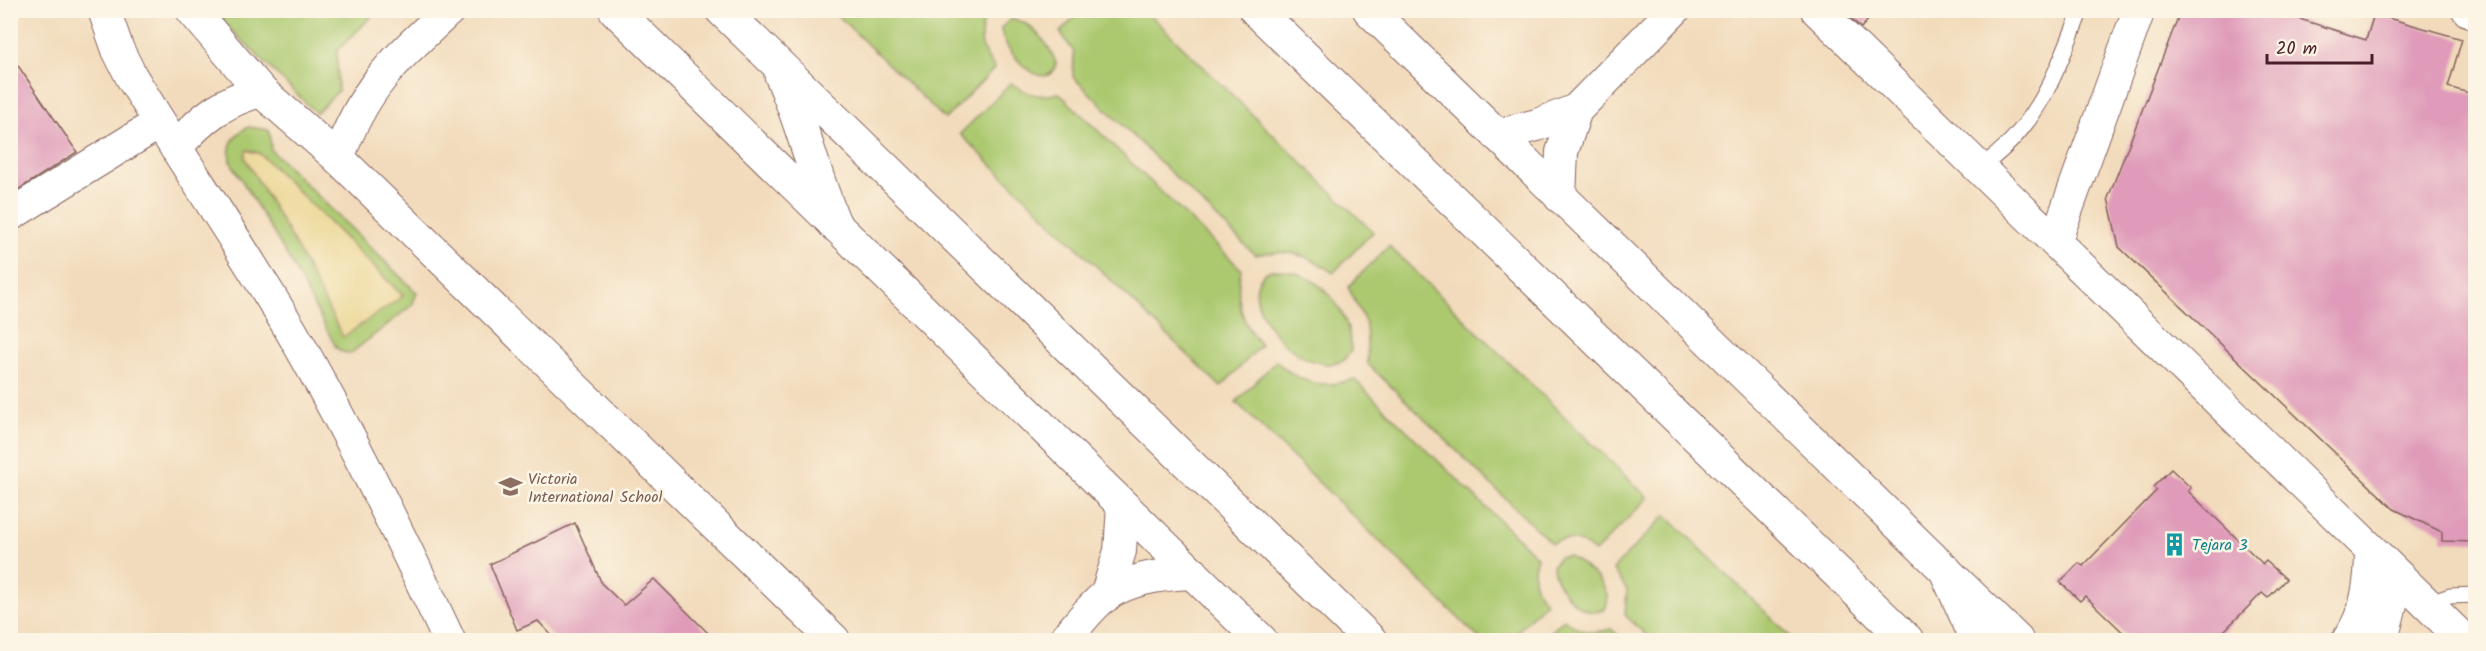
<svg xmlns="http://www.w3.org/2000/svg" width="2486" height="651" viewBox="0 0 2486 651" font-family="Kalam,sans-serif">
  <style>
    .green { fill: #acc96f; stroke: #7b744d; stroke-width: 1.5; fill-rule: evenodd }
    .sand { fill: #eeda9e; stroke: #9c7c64; stroke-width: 1.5 }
    .building { fill: #df9bb9 }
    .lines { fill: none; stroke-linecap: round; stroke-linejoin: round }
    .lane-casing { stroke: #85615e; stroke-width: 17 }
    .street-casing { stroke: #85615e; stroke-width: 34 }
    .secondary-casing { stroke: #85615e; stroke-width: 35 }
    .lane { stroke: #fff; stroke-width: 15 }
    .street { stroke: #fff; stroke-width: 32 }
    .secondary { stroke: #fff; stroke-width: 33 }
    .labels { text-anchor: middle; stroke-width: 5; stroke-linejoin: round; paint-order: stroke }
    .education-label { font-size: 16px; fill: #785e54; stroke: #fcf5e5; text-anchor: start }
    .culture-label { font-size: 16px; fill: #0d838f; stroke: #fcf5e5; text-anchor: start }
  </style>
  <rect width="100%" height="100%" fill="#fcf5e5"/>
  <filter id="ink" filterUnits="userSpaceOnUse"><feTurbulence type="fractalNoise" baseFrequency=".0167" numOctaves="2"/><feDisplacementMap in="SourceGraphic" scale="12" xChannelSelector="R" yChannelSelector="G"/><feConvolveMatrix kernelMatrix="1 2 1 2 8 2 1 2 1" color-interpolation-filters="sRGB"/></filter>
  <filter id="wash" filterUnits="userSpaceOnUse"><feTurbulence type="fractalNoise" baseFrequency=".008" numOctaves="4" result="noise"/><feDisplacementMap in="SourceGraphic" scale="24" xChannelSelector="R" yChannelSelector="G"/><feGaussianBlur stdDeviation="1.35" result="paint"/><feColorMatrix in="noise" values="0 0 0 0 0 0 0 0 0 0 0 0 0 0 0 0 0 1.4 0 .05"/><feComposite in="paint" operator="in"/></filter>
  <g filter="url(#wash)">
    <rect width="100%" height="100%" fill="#f2dbbc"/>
    <g class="green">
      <path d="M 1082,10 L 1146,11 L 1373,232 L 1333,273 C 1309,254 1285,248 1255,255 L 1073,77 L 1074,52 L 1060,32 Z"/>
      <path d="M 212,11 L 377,11 L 337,51 L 338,91 L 316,113 Z"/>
      <path d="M 833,11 L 975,11 L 984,20 C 978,39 981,53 995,68 L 945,119 Z"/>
      <path d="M 1011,19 C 1031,20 1050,46 1056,63 C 1048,99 1001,50 1001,28 Z"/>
      <path d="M 1011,83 C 1027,95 1040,98 1059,93 L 1241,269 C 1234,299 1241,323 1261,345 L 1221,387 L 960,134 Z"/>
      <path d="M 248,127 L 269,130 L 271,150 L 417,293 L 412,305 L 350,354 L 340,351 L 336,347 L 288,257 L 230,161 C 228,144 233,135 248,127 ZM 249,150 L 260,154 L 403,296 L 343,336 L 296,246 L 245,158 Z"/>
      <path d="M 1389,246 L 1648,498 L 1595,552 C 1582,540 1568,537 1551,543 L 1368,364 L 1366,324 L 1348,287 Z"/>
      <path d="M 1271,270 C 1316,267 1351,308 1351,351 L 1343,361 C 1295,381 1226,289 1271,270 Z"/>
      <path d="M 1276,361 C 1299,383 1323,390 1354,379 L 1537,557 C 1531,575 1533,588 1546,602 L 1509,640 L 1481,640 L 1236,402 Z"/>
      <path d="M 1666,515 L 1794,640 L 1651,640 L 1625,615 L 1627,590 L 1613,569 Z"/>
      <path d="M 1568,556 C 1584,565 1616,587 1605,609 C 1583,623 1553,585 1553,565 L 1559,557 Z"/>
      <path d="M 1564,619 C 1579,632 1592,635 1611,629 L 1623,640 L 1543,640 Z"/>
    </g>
    <path class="sand" d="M 246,150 L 260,154 L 403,296 L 343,337 L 296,246 L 245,158 Z"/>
    <g id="blocks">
      <g class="building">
        <path d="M 1842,10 L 1877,10 L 1861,28 Z"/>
        <path d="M 2181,10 L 2271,10 L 2366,40 L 2374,14 L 2462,39 L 2448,87 L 2476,95 L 2476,542 L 2442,541 L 2442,532 L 2394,509 L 2119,247 L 2108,198 Z"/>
        <path d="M 10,54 L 77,152 L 10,195 Z"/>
        <path d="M 2171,469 L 2191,488 L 2188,491 L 2225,527 L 2263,564 L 2266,561 L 2286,579 L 2268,598 L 2262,593 L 2215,640 L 2131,640 L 2085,596 L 2080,601 L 2060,582 L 2079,563 L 2083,566 L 2157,490 L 2153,487 Z"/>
        <path d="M 575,523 L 602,584 L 624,605 L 654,579 L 715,640 L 556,640 L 538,621 L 517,630 L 490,564 Z"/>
      </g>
    </g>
  </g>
  <g filter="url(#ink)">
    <use href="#blocks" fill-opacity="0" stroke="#85615e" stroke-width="1.5"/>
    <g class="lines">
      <defs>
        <g id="lane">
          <path d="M 1979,168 C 2038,128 2055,74 2081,10"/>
          <path d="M 2427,604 L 2450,596 L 2476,595"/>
        </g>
        <g id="street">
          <path d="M 104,10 L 118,50 L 131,76 C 185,165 245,251 297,341 C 353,439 402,539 449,640"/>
          <path d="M 192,10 L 261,91 L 338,158 L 834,640"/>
          <path d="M 615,10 L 1261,640"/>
          <path d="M 1369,10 L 2017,640"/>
          <path d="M 1817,10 L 2464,640"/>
          <path d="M 2468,10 L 2476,13"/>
          <path d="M 1497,135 L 1537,125 L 1576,110"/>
          <path d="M 176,148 C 200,119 224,100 261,91"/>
          <path d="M 338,158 C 365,85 393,62 449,10"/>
          <path d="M 1560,197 L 1562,152 L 1576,110 L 1674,10"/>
          <path d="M 10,215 L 159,123"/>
          <path d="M 2055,242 L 2139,10"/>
          <path d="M 1106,596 L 1120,551 L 1123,506"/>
          <path d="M 1064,640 C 1077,626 1090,607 1106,595 C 1130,578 1164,574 1193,573"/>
          <path d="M 2348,640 C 2367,613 2371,582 2371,550"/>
          <path d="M 2382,640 L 2398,576"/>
        </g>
        <g id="secondary">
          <path d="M 722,10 L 1370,640"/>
          <path d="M 1256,10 L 1907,640"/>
          <path d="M 781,75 C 803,124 814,176 835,225"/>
          <path d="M 1946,571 L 1977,640"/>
        </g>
      </defs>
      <use href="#lane" class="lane-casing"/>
      <use href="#street" class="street-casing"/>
      <use href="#secondary" class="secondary-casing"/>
      <use href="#lane" class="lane"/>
      <use href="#street" class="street"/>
      <use href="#secondary" class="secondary"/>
    </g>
  </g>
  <defs>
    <symbol id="school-bare" viewBox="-9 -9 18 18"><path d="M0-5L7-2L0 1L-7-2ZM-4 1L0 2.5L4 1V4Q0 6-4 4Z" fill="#8d6e63" stroke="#fcf5e5" stroke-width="2.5" paint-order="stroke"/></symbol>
    <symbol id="building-bare" viewBox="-9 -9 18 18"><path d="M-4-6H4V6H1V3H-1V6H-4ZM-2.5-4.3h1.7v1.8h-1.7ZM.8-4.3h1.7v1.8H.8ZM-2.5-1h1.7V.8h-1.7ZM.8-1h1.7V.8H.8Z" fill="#0f9aa8" stroke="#fcf5e5" stroke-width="2.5" paint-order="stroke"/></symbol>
  </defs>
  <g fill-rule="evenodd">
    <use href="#school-bare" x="494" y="470" width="33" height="33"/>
    <use href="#building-bare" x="2158" y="528" width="33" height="33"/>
  </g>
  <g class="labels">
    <g class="education-label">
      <text x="528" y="484">Victoria<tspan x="528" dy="18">International School</tspan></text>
    </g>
    <g class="culture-label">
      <text x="2192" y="550">Tejara 3</text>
    </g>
  </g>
  <rect width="2486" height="651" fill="none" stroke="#fcf5e5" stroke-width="36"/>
  <path d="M2267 54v9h105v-9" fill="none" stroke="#4a1f2b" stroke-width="3"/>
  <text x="2276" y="54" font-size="18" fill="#4a1f2b" stroke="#fcf5e5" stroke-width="4.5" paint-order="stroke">20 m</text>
</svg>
